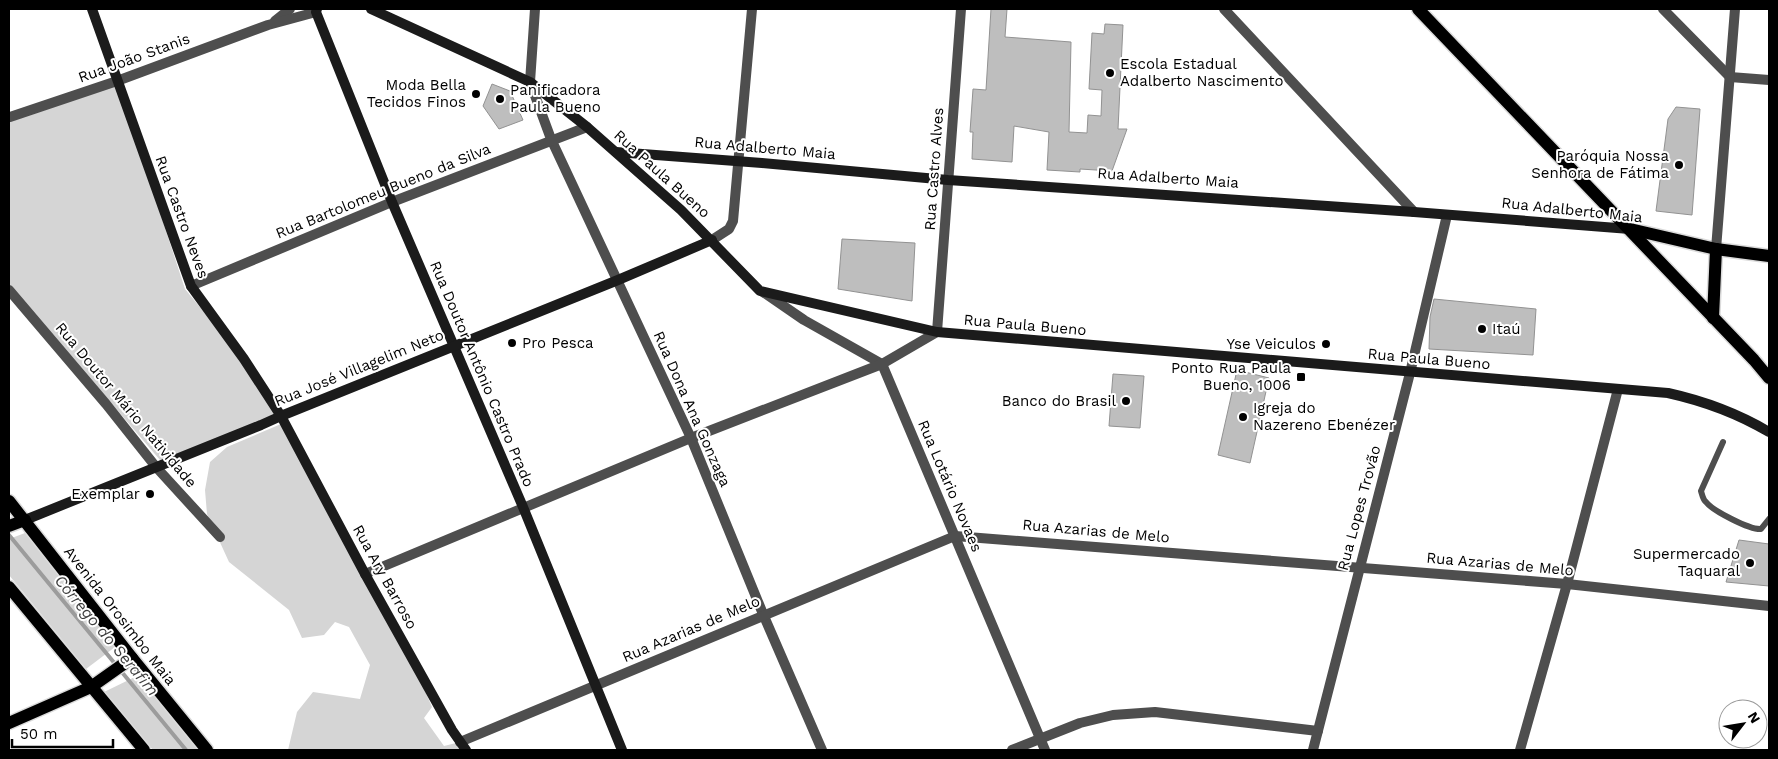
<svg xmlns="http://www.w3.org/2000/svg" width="1778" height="759" viewBox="0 0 1778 759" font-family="'Work Sans',sans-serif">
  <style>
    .green { fill: #d5d5d5 }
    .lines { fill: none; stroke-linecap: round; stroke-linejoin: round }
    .stream { stroke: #9c9c9c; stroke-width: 4 }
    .building { fill: #bebebe; stroke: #929292 }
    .primary-casing { stroke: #dbdbdb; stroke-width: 15 }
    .lane { stroke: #4e4e4e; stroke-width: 6 }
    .street { stroke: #4e4e4e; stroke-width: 10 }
    .secondary { stroke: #1b1b1b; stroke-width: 10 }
    .primary { stroke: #000; stroke-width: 12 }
    .poi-dot { fill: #000; stroke: #fff; stroke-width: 2 }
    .labels { text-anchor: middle; stroke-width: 4; stroke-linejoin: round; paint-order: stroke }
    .street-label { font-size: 15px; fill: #000; stroke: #fff }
    .poi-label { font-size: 15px; fill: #000; stroke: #fff; text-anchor: end }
    .water-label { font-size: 16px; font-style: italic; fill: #3d3d3d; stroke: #fff }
  </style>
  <rect width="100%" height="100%" fill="#fff"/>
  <g class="green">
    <path d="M 118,84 L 185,289 L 236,351 L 282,412 L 262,423 L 160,460 L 9,284 L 9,118 Z"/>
    <path d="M 281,424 L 404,643 L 432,707 L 424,718 L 444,746 L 460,742 L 466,750 L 288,750 L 297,712 L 313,692 L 360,699 L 370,665 L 349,627 L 335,622 L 324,635 L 302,638 L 289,610 L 229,562 L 207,514 L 205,490 L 210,462 L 227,447 Z"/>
    <path d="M 25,533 L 115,647 L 86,669 L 9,575 L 9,539 Z"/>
    <path d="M 139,675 L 200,750 L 153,750 L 104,692 Z"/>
  </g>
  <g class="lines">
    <path class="stream" d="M 9,535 L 186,750"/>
  </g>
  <g class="building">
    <path d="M 991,9 L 1007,9 L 1005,37 L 1071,42 L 1069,132 L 1087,133 L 1088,115 L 1101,116 L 1102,90 L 1089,89 L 1092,33 L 1104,34 L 1105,24 L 1123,25 L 1118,129 L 1127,129 L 1112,171 L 1080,169 L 1080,172 L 1047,170 L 1049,132 L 1014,126 L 1012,162 L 972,159 L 973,132 L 970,132 L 973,89 L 986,90 Z"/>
    <path d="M 492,84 L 510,91 L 523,120 L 499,129 L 483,106 Z"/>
    <path d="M 1676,107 L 1700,109 L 1692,215 L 1656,211 L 1668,119 Z"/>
    <path d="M 842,239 L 915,243 L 912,301 L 838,289 Z"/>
    <path d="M 1434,299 L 1536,309 L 1533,355 L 1429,349 L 1430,317 Z"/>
    <path d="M 1237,370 L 1269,378 L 1250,463 L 1218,455 Z"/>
    <path d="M 1113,374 L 1144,376 L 1140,428 L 1109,426 Z"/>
    <path d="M 1739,540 L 1769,544 L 1769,586 L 1726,582 Z"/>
  </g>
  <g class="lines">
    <defs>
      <g id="primary">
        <path d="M 1418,9 L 1754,360 L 1769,378"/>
        <path d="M 1630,229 L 1716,249 L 1769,256"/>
        <path d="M 1713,318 L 1716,249"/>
        <path d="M 9,501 L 132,658 L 207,750"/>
        <path d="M 9,526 L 25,520"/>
        <path d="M 9,587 L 144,750"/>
        <path d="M 9,723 L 91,687 L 132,658"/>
      </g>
    </defs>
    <use href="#primary" class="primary-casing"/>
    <path class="lane" d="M 1723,442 L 1701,491 C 1702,494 1703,500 1706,502 C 1713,511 1750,530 1761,529 L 1769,519"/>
    <g class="street">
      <path d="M 535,9 L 530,82 L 551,139 L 691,438 L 763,614 L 822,750"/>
      <path d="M 1224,9 L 1414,212"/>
      <path d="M 1663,9 L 1730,77 L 1769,80"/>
      <path d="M 275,21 L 290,9"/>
      <path d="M 10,117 L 117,81 L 268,25 L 316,12"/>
      <path d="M 712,240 L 729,229 L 733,221 L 752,9"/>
      <path d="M 1716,249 L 1735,9"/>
      <path d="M 191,286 L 392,202 L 587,127"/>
      <path d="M 9,290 L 106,404 L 156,467 L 220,537"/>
      <path d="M 763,292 L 804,320 L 882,364 L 1045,750"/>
      <path d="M 365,574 L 691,438 L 882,364 L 937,332 L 961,9"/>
      <path d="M 460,742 L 955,536 L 1567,584 L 1769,606"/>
      <path d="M 1012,750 L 1080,723 L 1113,715 L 1155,712 L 1318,731"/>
      <path d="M 1313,750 L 1410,373 L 1447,215"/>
      <path d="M 1520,750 L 1567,584 L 1618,389"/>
    </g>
    <g class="secondary">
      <path d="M 92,9 L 191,286 L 244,359 L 281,416 L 365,574 L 452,730 L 466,750"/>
      <path d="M 317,9 L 316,12 L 392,202 L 523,507 L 622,750"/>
      <path d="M 371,9 L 530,82 L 587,127 L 681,210 L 760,291 L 937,332 L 1668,393 C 1704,401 1737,413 1769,432"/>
      <path d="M 616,152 L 762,163 L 948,180 L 1414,212 L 1630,229"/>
      <path d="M 25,520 L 261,425 L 281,416 L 618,280 L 712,240"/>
    </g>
    <use href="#primary" class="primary"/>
  </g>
  <g class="poi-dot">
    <circle cx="1110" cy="73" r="5"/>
    <circle cx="476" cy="94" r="5"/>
    <circle cx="500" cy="99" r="5"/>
    <circle cx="1679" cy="165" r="5"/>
    <circle cx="1482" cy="329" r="5"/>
    <circle cx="512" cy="343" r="5"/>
    <circle cx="1326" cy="344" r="5"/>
    <rect x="1296" y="372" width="10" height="10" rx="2.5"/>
    <circle cx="1126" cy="401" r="5"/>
    <circle cx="1243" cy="417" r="5"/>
    <circle cx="150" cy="494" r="5"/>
    <circle cx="1750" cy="563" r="5"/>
  </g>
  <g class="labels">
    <g class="street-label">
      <text transform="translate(134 58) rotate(-20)" y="5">Rua João Stanis</text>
      <text transform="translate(765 148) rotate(5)" y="5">Rua Adalberto Maia</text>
      <text transform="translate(934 169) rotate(-86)" y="5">Rua Castro Alves</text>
      <text transform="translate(662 174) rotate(42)" y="5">Rua Paula Bueno</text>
      <text transform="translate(1168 178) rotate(4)" y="5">Rua Adalberto Maia</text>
      <text transform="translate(383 191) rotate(-22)" y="5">Rua Bartolomeu Bueno da Silva</text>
      <text transform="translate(1572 210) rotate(6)" y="5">Rua Adalberto Maia</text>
      <text transform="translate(182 217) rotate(70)" y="5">Rua Castro Neves</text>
      <text transform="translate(1025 325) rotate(5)" y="5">Rua Paula Bueno</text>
      <text transform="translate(1429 359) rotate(5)" y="5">Rua Paula Bueno</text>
      <text transform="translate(359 368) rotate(-22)" y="5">Rua José Villagelim Neto</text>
      <text transform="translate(482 374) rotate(67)" y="5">Rua Doutor Antônio Castro Prado</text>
      <text transform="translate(126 405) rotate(50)" y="5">Rua Doutor Mário Natividade</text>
      <text transform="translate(692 409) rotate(66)" y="5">Rua Dona Ana Gonzaga</text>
      <text transform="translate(950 486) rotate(67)" y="5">Rua Lotário Novaes</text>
      <text transform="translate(1359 508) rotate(-75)" y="5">Rua Lopes Trovão</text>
      <text transform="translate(1096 531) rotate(5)" y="5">Rua Azarias de Melo</text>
      <text transform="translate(1500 564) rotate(5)" y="5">Rua Azarias de Melo</text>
      <text transform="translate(385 577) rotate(61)" y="5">Rua Ary Barroso</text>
      <text transform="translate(120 616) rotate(52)" y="5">Avenida Orosimbo Maia</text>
      <text transform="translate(691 629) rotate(-23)" y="5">Rua Azarias de Melo</text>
    </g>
    <g class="poi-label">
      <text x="1120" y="69" text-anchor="start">Escola Estadual<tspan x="1120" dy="17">Adalberto Nascimento</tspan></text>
      <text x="466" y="90">Moda Bella<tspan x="466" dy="17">Tecidos Finos</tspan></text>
      <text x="510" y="95" text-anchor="start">Panificadora<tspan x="510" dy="17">Paula Bueno</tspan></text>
      <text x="1669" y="161">Paróquia Nossa<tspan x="1669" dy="17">Senhora de Fátima</tspan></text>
      <text x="1492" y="334" text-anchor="start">Itaú</text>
      <text x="522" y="348" text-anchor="start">Pro Pesca</text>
      <text x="1316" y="349">Yse Veiculos</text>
      <text x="1291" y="373">Ponto Rua Paula<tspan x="1291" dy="17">Bueno, 1006</tspan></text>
      <text x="1116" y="406">Banco do Brasil</text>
      <text x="1253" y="413" text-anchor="start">Igreja do<tspan x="1253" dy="17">Nazereno Ebenézer</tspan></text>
      <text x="140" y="499">Exemplar</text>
      <text x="1740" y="559">Supermercado<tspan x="1740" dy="17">Taquaral</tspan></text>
    </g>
    <g class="water-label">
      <text transform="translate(107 635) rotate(50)" y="6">Córrego do Serafim</text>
    </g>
  </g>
  <rect width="1778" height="759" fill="none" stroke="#000000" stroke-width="20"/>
  <g transform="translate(1743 724) rotate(59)"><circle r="24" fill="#ffffff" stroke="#999999"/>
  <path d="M0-4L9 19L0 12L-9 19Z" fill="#000000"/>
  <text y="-8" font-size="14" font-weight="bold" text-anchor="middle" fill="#000000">N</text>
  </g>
  <path d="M12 739v8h101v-8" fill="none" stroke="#000000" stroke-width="2.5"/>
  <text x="20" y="739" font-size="15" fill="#000000" stroke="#ffffff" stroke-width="4" paint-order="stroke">50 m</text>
</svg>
